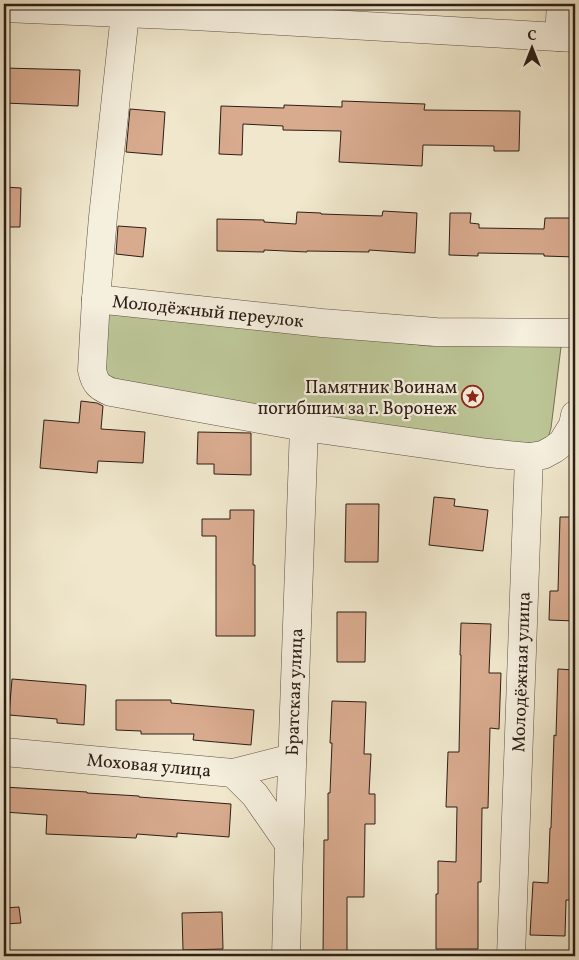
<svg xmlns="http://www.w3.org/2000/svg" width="579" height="960" viewBox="0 0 579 960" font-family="Vollkorn,serif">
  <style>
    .green { fill: #bcc596; stroke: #747256 }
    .building { fill: #d8aa8e; stroke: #2d1e17 }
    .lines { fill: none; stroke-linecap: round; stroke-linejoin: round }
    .minor-casing { stroke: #5e5044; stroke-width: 29 }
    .minor { stroke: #f5efde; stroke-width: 28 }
    .labels { text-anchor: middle; stroke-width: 4.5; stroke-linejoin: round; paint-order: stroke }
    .street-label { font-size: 18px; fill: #2d1e17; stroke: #f5efde }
    .poi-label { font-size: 18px; fill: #2d1e17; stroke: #f5efde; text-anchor: end }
  </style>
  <rect width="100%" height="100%" fill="#f0e7cc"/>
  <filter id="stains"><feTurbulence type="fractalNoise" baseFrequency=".004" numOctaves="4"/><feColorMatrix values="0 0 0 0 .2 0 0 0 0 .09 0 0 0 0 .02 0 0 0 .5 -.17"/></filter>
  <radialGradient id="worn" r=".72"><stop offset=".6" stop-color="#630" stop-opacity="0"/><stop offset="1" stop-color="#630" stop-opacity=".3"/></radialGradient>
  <path class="green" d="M 116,312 L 430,346 L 477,341 L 559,342 L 561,347 L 551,428 L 548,438 L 540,443 L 484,445 L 104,378 L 107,313 Z"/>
  <g class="building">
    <path d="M 4,68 L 80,70 L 78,106 L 4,103 Z"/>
    <path d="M 342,101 L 425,104 L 424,110 L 520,111 L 519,151 L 494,151 L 494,146 L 423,145 L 422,166 L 339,162 L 341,131 L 283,130 L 283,126 L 243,124 L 242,155 L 219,154 L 221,106 L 284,108 L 284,105 L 342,107 Z"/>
    <path d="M 130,109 L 165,112 L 162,155 L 126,152 Z"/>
    <path d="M 4,187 L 21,188 L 20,227 L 4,227 Z"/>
    <path d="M 383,211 L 417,213 L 415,253 L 369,250 L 369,252 L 307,251 L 307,252 L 264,250 L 264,252 L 217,251 L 217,219 L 264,220 L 264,222 L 296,224 L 297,212 L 321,213 L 321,214 L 382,216 Z"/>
    <path d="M 450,213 L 471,213 L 470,223 L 479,224 L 479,228 L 544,229 L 545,218 L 575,218 L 575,257 L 544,256 L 544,254 L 478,253 L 478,256 L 449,255 Z"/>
    <path d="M 118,226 L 146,228 L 143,257 L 116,254 Z"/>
    <path d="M 81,401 L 97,403 L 103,406 L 101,429 L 145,432 L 143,463 L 98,461 L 97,473 L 40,468 L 44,420 L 79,423 Z"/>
    <path d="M 198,432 L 251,433 L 251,475 L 214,474 L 214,464 L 197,464 Z"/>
    <path d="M 434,497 L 455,499 L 454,506 L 488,510 L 483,551 L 429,545 Z"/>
    <path d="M 346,504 L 379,504 L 378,562 L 345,562 Z"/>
    <path d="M 230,510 L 254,510 L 253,565 L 255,565 L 255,636 L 216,636 L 216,536 L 202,536 L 202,519 L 230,519 Z"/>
    <path d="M 560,517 L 575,517 L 575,621 L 549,620 L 550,591 L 558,591 Z"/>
    <path d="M 337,612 L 366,612 L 365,662 L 337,662 Z"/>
    <path d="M 461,623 L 491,624 L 489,673 L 501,673 L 499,729 L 490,728 L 488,808 L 482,808 L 481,882 L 478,882 L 478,949 L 436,949 L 436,894 L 438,894 L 438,861 L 456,862 L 457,807 L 446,807 L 448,752 L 459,752 L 461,655 L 460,655 Z"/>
    <path d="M 558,669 L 575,670 L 575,900 L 566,900 L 565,936 L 530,935 L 533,882 L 548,883 L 550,828 L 551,828 L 554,735 L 556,736 Z"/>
    <path d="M 12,679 L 86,685 L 84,725 L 57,723 L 57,719 L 9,715 Z"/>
    <path d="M 116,700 L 171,700 L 171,703 L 254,710 L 251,745 L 193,740 L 194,734 L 141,734 L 141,731 L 116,730 Z"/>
    <path d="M 332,701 L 366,702 L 364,754 L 371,754 L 369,794 L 375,794 L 375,824 L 365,824 L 364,897 L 347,897 L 347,956 L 323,956 L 324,840 L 328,840 L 328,793 L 330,793 L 332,743 L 330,743 Z"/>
    <path d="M 4,787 L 87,792 L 87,793 L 139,796 L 139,797 L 231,804 L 229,837 L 177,833 L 177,837 L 137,834 L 136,838 L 46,834 L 47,815 L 4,812 Z"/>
    <path d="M 19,907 L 21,923 L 4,924 L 4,908 Z"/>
    <path d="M 222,912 L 223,949 L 183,950 L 182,913 Z"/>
  </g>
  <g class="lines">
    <defs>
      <g id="minor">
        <path d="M 4,8 L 194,16 L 575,38"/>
        <path d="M 559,37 L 561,4"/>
        <path d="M 96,299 L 103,217 L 125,14"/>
        <path d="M 575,333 L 436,332 L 322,323 L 96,299 L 92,370 C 95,384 99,387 111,392 L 304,427 L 488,453 L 529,457 L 543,455 L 554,449 L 562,443 L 573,425 L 575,415"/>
        <path d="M 4,752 L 233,773 L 292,758"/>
        <path d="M 233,773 L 255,795 L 289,844"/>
        <path d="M 286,956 L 288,879 L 304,427"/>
        <path d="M 511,956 L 529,457"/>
      </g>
    </defs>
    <use href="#minor" class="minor-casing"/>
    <use href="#minor" class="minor"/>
  </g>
  <defs>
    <symbol id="sight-ring" viewBox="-11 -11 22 22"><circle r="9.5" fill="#f5efde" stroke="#8f2418" stroke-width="1.5"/><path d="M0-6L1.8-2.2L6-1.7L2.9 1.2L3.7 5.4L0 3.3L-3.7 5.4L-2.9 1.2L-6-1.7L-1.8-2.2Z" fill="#8f2418"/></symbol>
  </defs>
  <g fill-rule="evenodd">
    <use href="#sight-ring" x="460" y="384" width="25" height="25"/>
  </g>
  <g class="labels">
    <g class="street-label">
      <text transform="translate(208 311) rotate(6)" y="6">Молодёжный переулок</text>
      <text transform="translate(521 672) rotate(-88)" y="6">Молодёжная улица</text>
      <text transform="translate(294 692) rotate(-88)" y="6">Братская улица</text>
      <text transform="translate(149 765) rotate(5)" y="6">Моховая улица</text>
    </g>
    <g class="poi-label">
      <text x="457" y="393">Памятник Воинам<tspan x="457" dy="21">погибшим за г. Воронеж</tspan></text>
    </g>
  </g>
  <rect width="579" height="960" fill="none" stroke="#f0e7cc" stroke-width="20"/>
  <rect x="5" y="5" width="569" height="950" fill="none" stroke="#2d1e17" stroke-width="2.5"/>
  <rect x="10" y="10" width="559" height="940" fill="none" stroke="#2d1e17"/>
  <g transform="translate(532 48)" stroke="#f5efde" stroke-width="4" paint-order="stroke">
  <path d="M0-4L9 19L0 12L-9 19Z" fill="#2d1e17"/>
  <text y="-8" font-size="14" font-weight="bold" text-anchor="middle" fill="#2d1e17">С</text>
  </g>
  <rect width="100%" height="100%" filter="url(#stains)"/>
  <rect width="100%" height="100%" fill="url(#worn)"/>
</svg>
